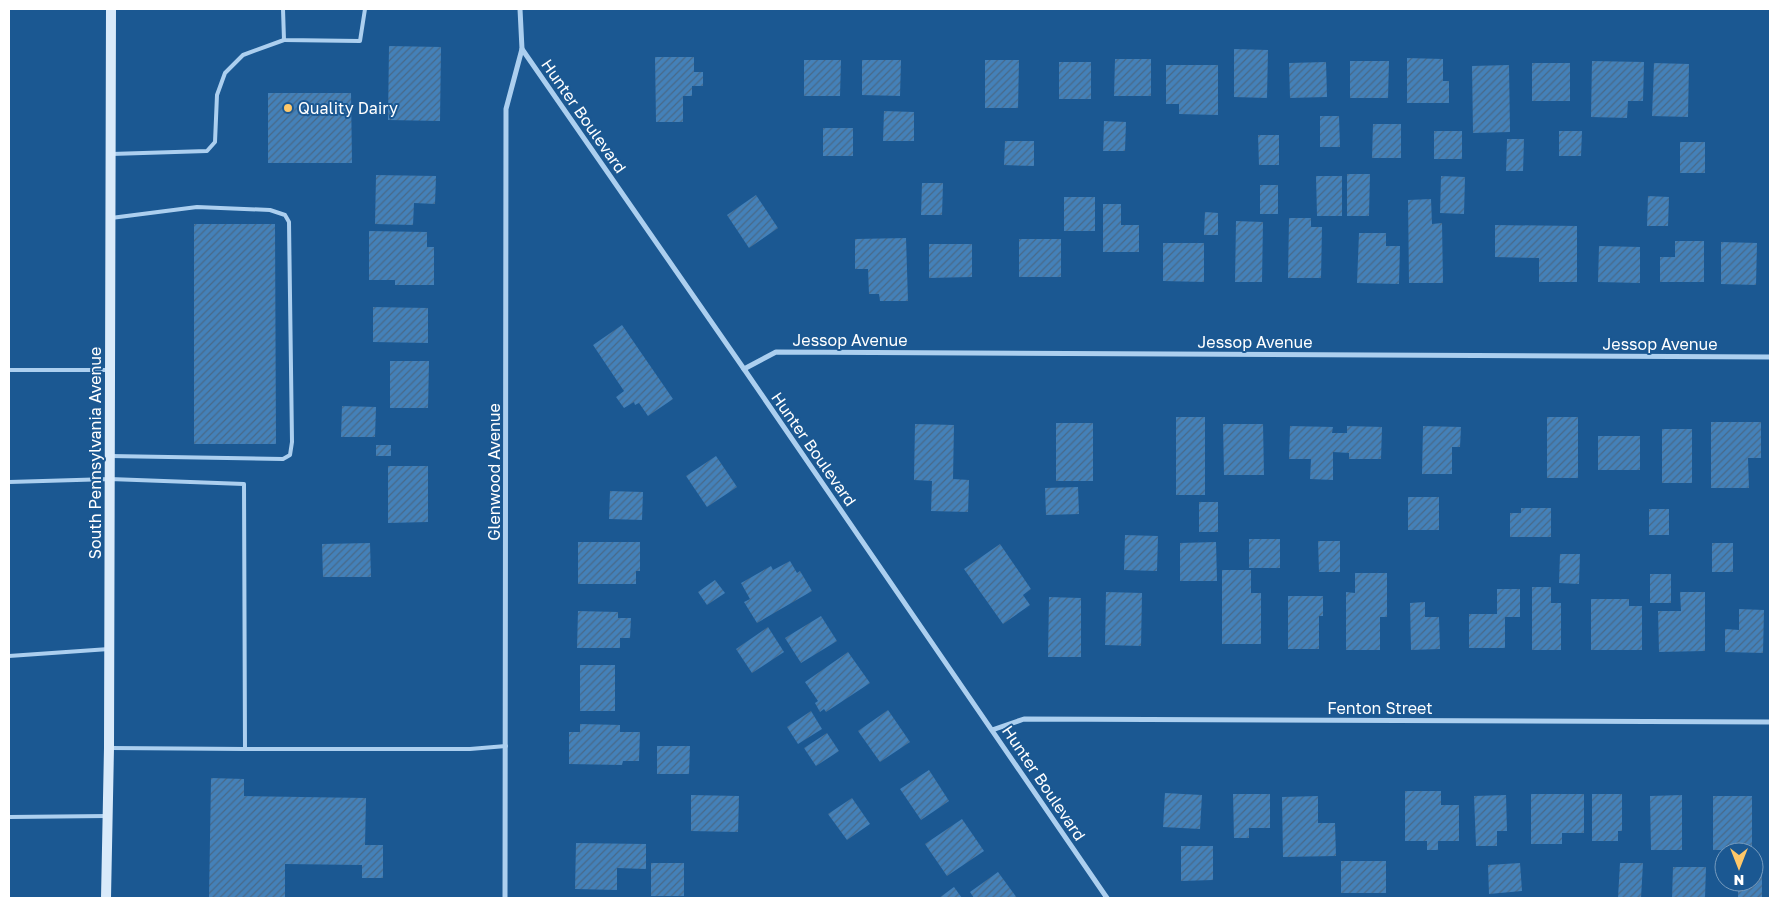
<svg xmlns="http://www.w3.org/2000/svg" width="1779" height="907" viewBox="0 0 1779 907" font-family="'Golos Text',sans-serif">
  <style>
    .building { fill: url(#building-hatch) }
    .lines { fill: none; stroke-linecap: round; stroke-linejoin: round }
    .lane { stroke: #accfef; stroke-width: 4 }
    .street { stroke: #accfef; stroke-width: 5 }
    .secondary { stroke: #d9eafa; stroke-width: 10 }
    .poi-dot { fill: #ffc869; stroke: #1b5892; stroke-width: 2 }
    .labels { text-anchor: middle; stroke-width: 4; stroke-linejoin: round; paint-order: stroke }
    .poi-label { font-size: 16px; fill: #fff; stroke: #1b5892; text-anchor: start }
    .street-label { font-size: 16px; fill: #fff; stroke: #1b5892 }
  </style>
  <defs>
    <pattern id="building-hatch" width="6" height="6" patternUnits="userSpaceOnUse" patternTransform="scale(1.25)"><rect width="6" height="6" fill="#4481b9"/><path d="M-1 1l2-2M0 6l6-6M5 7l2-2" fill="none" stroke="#486988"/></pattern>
  </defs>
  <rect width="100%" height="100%" fill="#1b5892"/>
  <g class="building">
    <path d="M 389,46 L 441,47 L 440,121 L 388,120 Z"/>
    <path d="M 1234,49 L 1268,50 L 1267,98 L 1234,97 Z"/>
    <path d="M 655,57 L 694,57 L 694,72 L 703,72 L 703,86 L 692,86 L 692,96 L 683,96 L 683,122 L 656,122 Z"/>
    <path d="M 1407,58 L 1443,59 L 1443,81 L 1449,81 L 1449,103 L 1407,103 Z"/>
    <path d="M 1115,59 L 1151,59 L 1151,96 L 1114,96 Z"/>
    <path d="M 804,60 L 841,60 L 840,96 L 804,96 Z"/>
    <path d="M 862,60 L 901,60 L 900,96 L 862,95 Z"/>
    <path d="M 985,60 L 1019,60 L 1018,108 L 985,108 Z"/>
    <path d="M 1350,61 L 1389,61 L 1388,98 L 1350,98 Z"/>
    <path d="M 1592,61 L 1644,62 L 1643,101 L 1628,101 L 1627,118 L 1591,117 Z"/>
    <rect x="1059" y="62" width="32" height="37"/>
    <path d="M 1326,62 L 1327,97 L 1290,98 L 1289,63 Z"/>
    <rect x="1532" y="63" width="38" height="38"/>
    <path d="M 1654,63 L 1689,64 L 1688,117 L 1652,116 Z"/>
    <path d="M 1166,65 L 1218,65 L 1218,115 L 1179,114 L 1179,104 L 1166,104 Z"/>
    <path d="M 1509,65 L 1510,132 L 1473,133 L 1472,66 Z"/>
    <path d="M 268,93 L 351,93 L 352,163 L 268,163 Z"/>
    <path d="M 884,111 L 914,112 L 914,141 L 883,141 Z"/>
    <path d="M 1320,116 L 1339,116 L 1340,147 L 1320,147 Z"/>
    <path d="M 1104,121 L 1126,122 L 1125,151 L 1103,151 Z"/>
    <path d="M 1373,124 L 1401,124 L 1401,158 L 1372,158 Z"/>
    <rect x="823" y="128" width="30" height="28"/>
    <rect x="1434" y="131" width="28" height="28"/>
    <path d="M 1559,131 L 1582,131 L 1581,156 L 1559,156 Z"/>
    <path d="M 1258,135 L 1279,135 L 1279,165 L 1259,165 Z"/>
    <path d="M 1507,139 L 1524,139 L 1523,171 L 1506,171 Z"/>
    <path d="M 1005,141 L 1034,141 L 1034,166 L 1004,165 Z"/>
    <rect x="1680" y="142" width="25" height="31"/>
    <path d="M 1347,174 L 1370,174 L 1369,216 L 1347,216 Z"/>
    <path d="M 376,175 L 436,176 L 435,204 L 414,203 L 413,225 L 375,224 Z"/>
    <path d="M 1316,176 L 1342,176 L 1342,216 L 1317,216 Z"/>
    <path d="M 1441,176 L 1465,177 L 1464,214 L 1440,213 Z"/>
    <path d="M 922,183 L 943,183 L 942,215 L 921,215 Z"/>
    <rect x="1260" y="185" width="18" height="29"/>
    <path d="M 756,195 L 778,228 L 749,248 L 727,215 Z"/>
    <path d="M 1648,196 L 1669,197 L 1668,226 L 1647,226 Z"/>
    <rect x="1064" y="197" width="31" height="34"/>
    <path d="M 1431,199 L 1432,224 L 1442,223 L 1443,283 L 1409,283 L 1408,200 Z"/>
    <path d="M 1103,204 L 1121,204 L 1121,225 L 1139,225 L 1139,252 L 1103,252 Z"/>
    <path d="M 1205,212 L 1218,213 L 1218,235 L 1204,235 Z"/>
    <path d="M 1289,218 L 1311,218 L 1311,227 L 1322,227 L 1321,278 L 1288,278 Z"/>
    <path d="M 1236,221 L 1263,222 L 1262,282 L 1235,282 Z"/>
    <path d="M 194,224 L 275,224 L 276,444 L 194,444 Z"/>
    <path d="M 1495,225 L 1577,226 L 1577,282 L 1539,282 L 1539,258 L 1495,257 Z"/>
    <path d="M 369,231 L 427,232 L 427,247 L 434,247 L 434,285 L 395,285 L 395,280 L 369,280 Z"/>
    <path d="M 1359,233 L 1386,233 L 1386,246 L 1400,246 L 1399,284 L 1357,283 Z"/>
    <path d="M 906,238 L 908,301 L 880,301 L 879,294 L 869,294 L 868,269 L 855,269 L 855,239 Z"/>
    <rect x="1019" y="239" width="42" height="38"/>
    <path d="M 1675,241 L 1704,241 L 1704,282 L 1660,282 L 1660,257 L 1675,257 Z"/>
    <path d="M 1721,242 L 1757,243 L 1756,285 L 1721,284 Z"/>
    <path d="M 1163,243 L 1204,243 L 1204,282 L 1163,281 Z"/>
    <path d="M 929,244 L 972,244 L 972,277 L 929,278 Z"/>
    <path d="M 1599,246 L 1640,247 L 1640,283 L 1598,282 Z"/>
    <path d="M 373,307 L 428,308 L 428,343 L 373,342 Z"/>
    <path d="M 622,325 L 673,399 L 648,416 L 639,403 L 635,405 L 634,402 L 624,408 L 616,397 L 624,391 L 593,345 Z"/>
    <path d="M 390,361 L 429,361 L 428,408 L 390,408 Z"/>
    <path d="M 342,406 L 376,407 L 375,437 L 341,437 Z"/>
    <rect x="1176" y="417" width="29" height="78"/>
    <rect x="1547" y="417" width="31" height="61"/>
    <path d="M 1711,422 L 1761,422 L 1761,458 L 1748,458 L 1749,488 L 1711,488 Z"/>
    <rect x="1056" y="423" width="37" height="58"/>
    <path d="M 915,424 L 954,425 L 953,479 L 969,480 L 968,512 L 931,511 L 932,481 L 914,480 Z"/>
    <path d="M 1223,424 L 1263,424 L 1264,475 L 1224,475 Z"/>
    <path d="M 1290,426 L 1333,427 L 1332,433 L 1347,433 L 1347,426 L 1382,427 L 1381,459 L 1349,459 L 1349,453 L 1333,452 L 1333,480 L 1310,479 L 1311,459 L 1289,459 Z"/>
    <path d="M 1423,426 L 1461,427 L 1460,447 L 1452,447 L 1452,474 L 1422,474 Z"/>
    <rect x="1662" y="429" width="30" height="54"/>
    <rect x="1598" y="436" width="42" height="34"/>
    <rect x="376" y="445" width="15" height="11"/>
    <path d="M 716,456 L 737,487 L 707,507 L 686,476 Z"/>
    <path d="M 388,466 L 428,466 L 428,522 L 388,523 Z"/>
    <path d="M 1078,487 L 1079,514 L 1046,515 L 1045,488 Z"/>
    <path d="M 610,491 L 643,492 L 642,520 L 609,519 Z"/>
    <rect x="1408" y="497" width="31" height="33"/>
    <rect x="1199" y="502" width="19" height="30"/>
    <path d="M 1521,508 L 1551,508 L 1551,537 L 1510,537 L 1510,513 L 1521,513 Z"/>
    <rect x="1649" y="509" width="20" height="26"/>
    <path d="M 1125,535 L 1158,536 L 1157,571 L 1124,570 Z"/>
    <rect x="1249" y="539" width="31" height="29"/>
    <path d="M 1318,541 L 1340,541 L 1340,572 L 1319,572 Z"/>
    <path d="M 578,542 L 640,542 L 640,571 L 636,571 L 636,584 L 578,584 Z"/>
    <path d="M 1216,542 L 1217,581 L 1180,581 L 1180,543 Z"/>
    <path d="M 370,543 L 371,577 L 323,577 L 322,544 Z"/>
    <rect x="1712" y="543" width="21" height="29"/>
    <path d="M 1000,544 L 1031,589 L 1023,595 L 1030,605 L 1003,624 L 964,569 Z"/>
    <path d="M 1560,554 L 1580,554 L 1579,584 L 1559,583 Z"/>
    <path d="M 790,561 L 797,573 L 800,571 L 812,591 L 757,623 L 744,602 L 750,599 L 741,583 L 771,566 L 773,570 Z"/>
    <path d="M 1222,570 L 1251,570 L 1251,593 L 1261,593 L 1261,644 L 1222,644 Z"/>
    <path d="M 1355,573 L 1387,573 L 1387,617 L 1380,617 L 1380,650 L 1346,650 L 1346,592 L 1355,593 Z"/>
    <rect x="1650" y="574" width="21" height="29"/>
    <path d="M 715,580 L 725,593 L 707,605 L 698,592 Z"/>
    <path d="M 1532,587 L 1551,587 L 1551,603 L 1561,603 L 1561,650 L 1532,650 Z"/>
    <path d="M 1497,589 L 1520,589 L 1520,617 L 1505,617 L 1505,648 L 1469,648 L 1469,614 L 1497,614 Z"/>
    <path d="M 1106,592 L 1142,593 L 1141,646 L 1105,645 Z"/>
    <path d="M 1680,592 L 1705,592 L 1705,651 L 1659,652 L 1658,611 L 1681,611 Z"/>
    <path d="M 1288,596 L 1323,596 L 1323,616 L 1319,616 L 1319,649 L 1288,649 Z"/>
    <path d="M 1049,597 L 1081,598 L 1081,657 L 1048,657 Z"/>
    <path d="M 1591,599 L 1629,599 L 1629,606 L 1642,606 L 1642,650 L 1591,650 Z"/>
    <path d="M 1425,602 L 1425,617 L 1439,617 L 1440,649 L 1411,650 L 1410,603 Z"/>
    <path d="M 1739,609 L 1764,610 L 1763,653 L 1725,652 L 1725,629 L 1739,630 Z"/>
    <path d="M 578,611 L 618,612 L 618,618 L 631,618 L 630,638 L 620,638 L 620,648 L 577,648 Z"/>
    <path d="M 821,616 L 837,641 L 801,663 L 785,638 Z"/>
    <path d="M 768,627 L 784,652 L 752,673 L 736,649 Z"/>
    <path d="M 848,652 L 870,683 L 826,712 L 824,709 L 820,712 L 815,703 L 818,701 L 805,682 Z"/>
    <rect x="580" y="665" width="35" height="46"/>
    <path d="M 888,710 L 910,742 L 880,762 L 858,731 Z"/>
    <path d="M 811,711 L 822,729 L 798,744 L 787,727 Z"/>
    <path d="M 580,724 L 620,725 L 620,732 L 640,732 L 639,761 L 623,761 L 622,765 L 569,764 L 569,732 L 580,732 Z"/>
    <path d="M 827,733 L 839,751 L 816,766 L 804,748 Z"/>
    <path d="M 657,746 L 690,746 L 689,774 L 657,774 Z"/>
    <path d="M 929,770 L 949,801 L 921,820 L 900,789 Z"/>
    <path d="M 211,778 L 244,779 L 244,796 L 366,798 L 365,845 L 383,845 L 383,878 L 362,878 L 362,865 L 285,864 L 285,898 L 209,898 Z"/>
    <path d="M 1405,791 L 1441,791 L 1441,805 L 1459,805 L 1459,841 L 1438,841 L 1438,850 L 1427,850 L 1427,841 L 1405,841 Z"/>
    <path d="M 1165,793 L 1202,795 L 1200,829 L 1163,827 Z"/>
    <path d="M 1233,794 L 1270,794 L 1270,828 L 1249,828 L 1249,838 L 1234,838 Z"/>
    <path d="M 1531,794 L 1584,794 L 1584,833 L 1562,833 L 1562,844 L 1531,844 Z"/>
    <path d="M 1592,794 L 1622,794 L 1622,831 L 1618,831 L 1618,841 L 1592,841 Z"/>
    <path d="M 691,795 L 739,796 L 738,832 L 691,831 Z"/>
    <path d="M 1506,795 L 1507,831 L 1497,831 L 1497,846 L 1476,846 L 1474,796 Z"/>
    <path d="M 1682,795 L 1682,850 L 1651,850 L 1650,796 Z"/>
    <path d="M 1318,796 L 1318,823 L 1335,823 L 1336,856 L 1283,857 L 1282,797 Z"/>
    <rect x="1713" y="796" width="39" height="54"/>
    <path d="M 852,798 L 870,824 L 847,840 L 828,814 Z"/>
    <path d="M 962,819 L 984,851 L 947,876 L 925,844 Z"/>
    <path d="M 576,843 L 646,844 L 646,869 L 617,868 L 617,890 L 575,889 Z"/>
    <path d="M 1181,846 L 1213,846 L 1213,880 L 1181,881 Z"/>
    <rect x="1341" y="861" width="45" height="32"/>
    <rect x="651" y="863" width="33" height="33"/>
    <path d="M 1520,863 L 1522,891 L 1489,894 L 1488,865 Z"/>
    <path d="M 1620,863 L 1643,863 L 1641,898 L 1618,898 Z"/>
    <path d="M 1673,867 L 1706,867 L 1705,898 L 1672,898 Z"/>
    <path d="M 1754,868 L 1762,868 L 1762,898 L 1738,898 L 1738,882 L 1754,882 Z"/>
    <path d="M 998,872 L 1017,898 L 974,898 L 970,892 Z"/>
    <path d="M 954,887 L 962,898 L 939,898 Z"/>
  </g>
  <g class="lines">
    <g class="lane">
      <path d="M 283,9 L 284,40 L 360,41 L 365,9"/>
      <path d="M 111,154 L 207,151 L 215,142 L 217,95 L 225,73 L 243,55 L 284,40"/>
      <path d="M 9,370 L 110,370"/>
      <path d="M 110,456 L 283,459 L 290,455 L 292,442 L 289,222 L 285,215 L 270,210 L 197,207 L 111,218"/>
      <path d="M 9,482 L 110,479 L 244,484 L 245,749 L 111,748"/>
      <path d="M 9,656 L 109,649"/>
      <path d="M 245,749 L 470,749 L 506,746"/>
      <path d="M 9,817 L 107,816"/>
    </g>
    <g class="street">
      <path d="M 520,9 L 522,49 L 744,369 L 1107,898"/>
      <path d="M 744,369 L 776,352 L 1770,357"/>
      <path d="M 992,730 L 1024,719 L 1770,722"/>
      <path d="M 505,898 L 506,109 L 522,49"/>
    </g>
    <path class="secondary" d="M 106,898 L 109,748 L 111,9"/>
  </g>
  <circle class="poi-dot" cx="288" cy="108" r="5"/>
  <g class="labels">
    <g class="poi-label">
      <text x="298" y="114">Quality Dairy</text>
    </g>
    <g class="street-label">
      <text transform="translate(584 116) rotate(55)" y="6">Hunter Boulevard</text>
      <text x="850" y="346">Jessop Avenue</text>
      <text x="1255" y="348">Jessop Avenue</text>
      <text x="1660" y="350">Jessop Avenue</text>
      <text transform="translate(814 449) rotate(55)" y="6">Hunter Boulevard</text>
      <text transform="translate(95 453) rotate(-90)" y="6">South Pennsylvania Avenue</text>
      <text transform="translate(494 472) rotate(-90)" y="6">Glenwood Avenue</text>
      <text x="1380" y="714">Fenton Street</text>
      <text transform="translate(1044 783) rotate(56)" y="6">Hunter Boulevard</text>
    </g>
  </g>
  <rect width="1779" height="907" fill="none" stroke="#ffffff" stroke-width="20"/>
  <g transform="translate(1739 867) rotate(180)"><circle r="24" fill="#1b5892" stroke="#769bbe"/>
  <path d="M0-4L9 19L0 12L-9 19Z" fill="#ffc869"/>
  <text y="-8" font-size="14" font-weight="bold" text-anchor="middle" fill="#ffffff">N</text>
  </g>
</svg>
